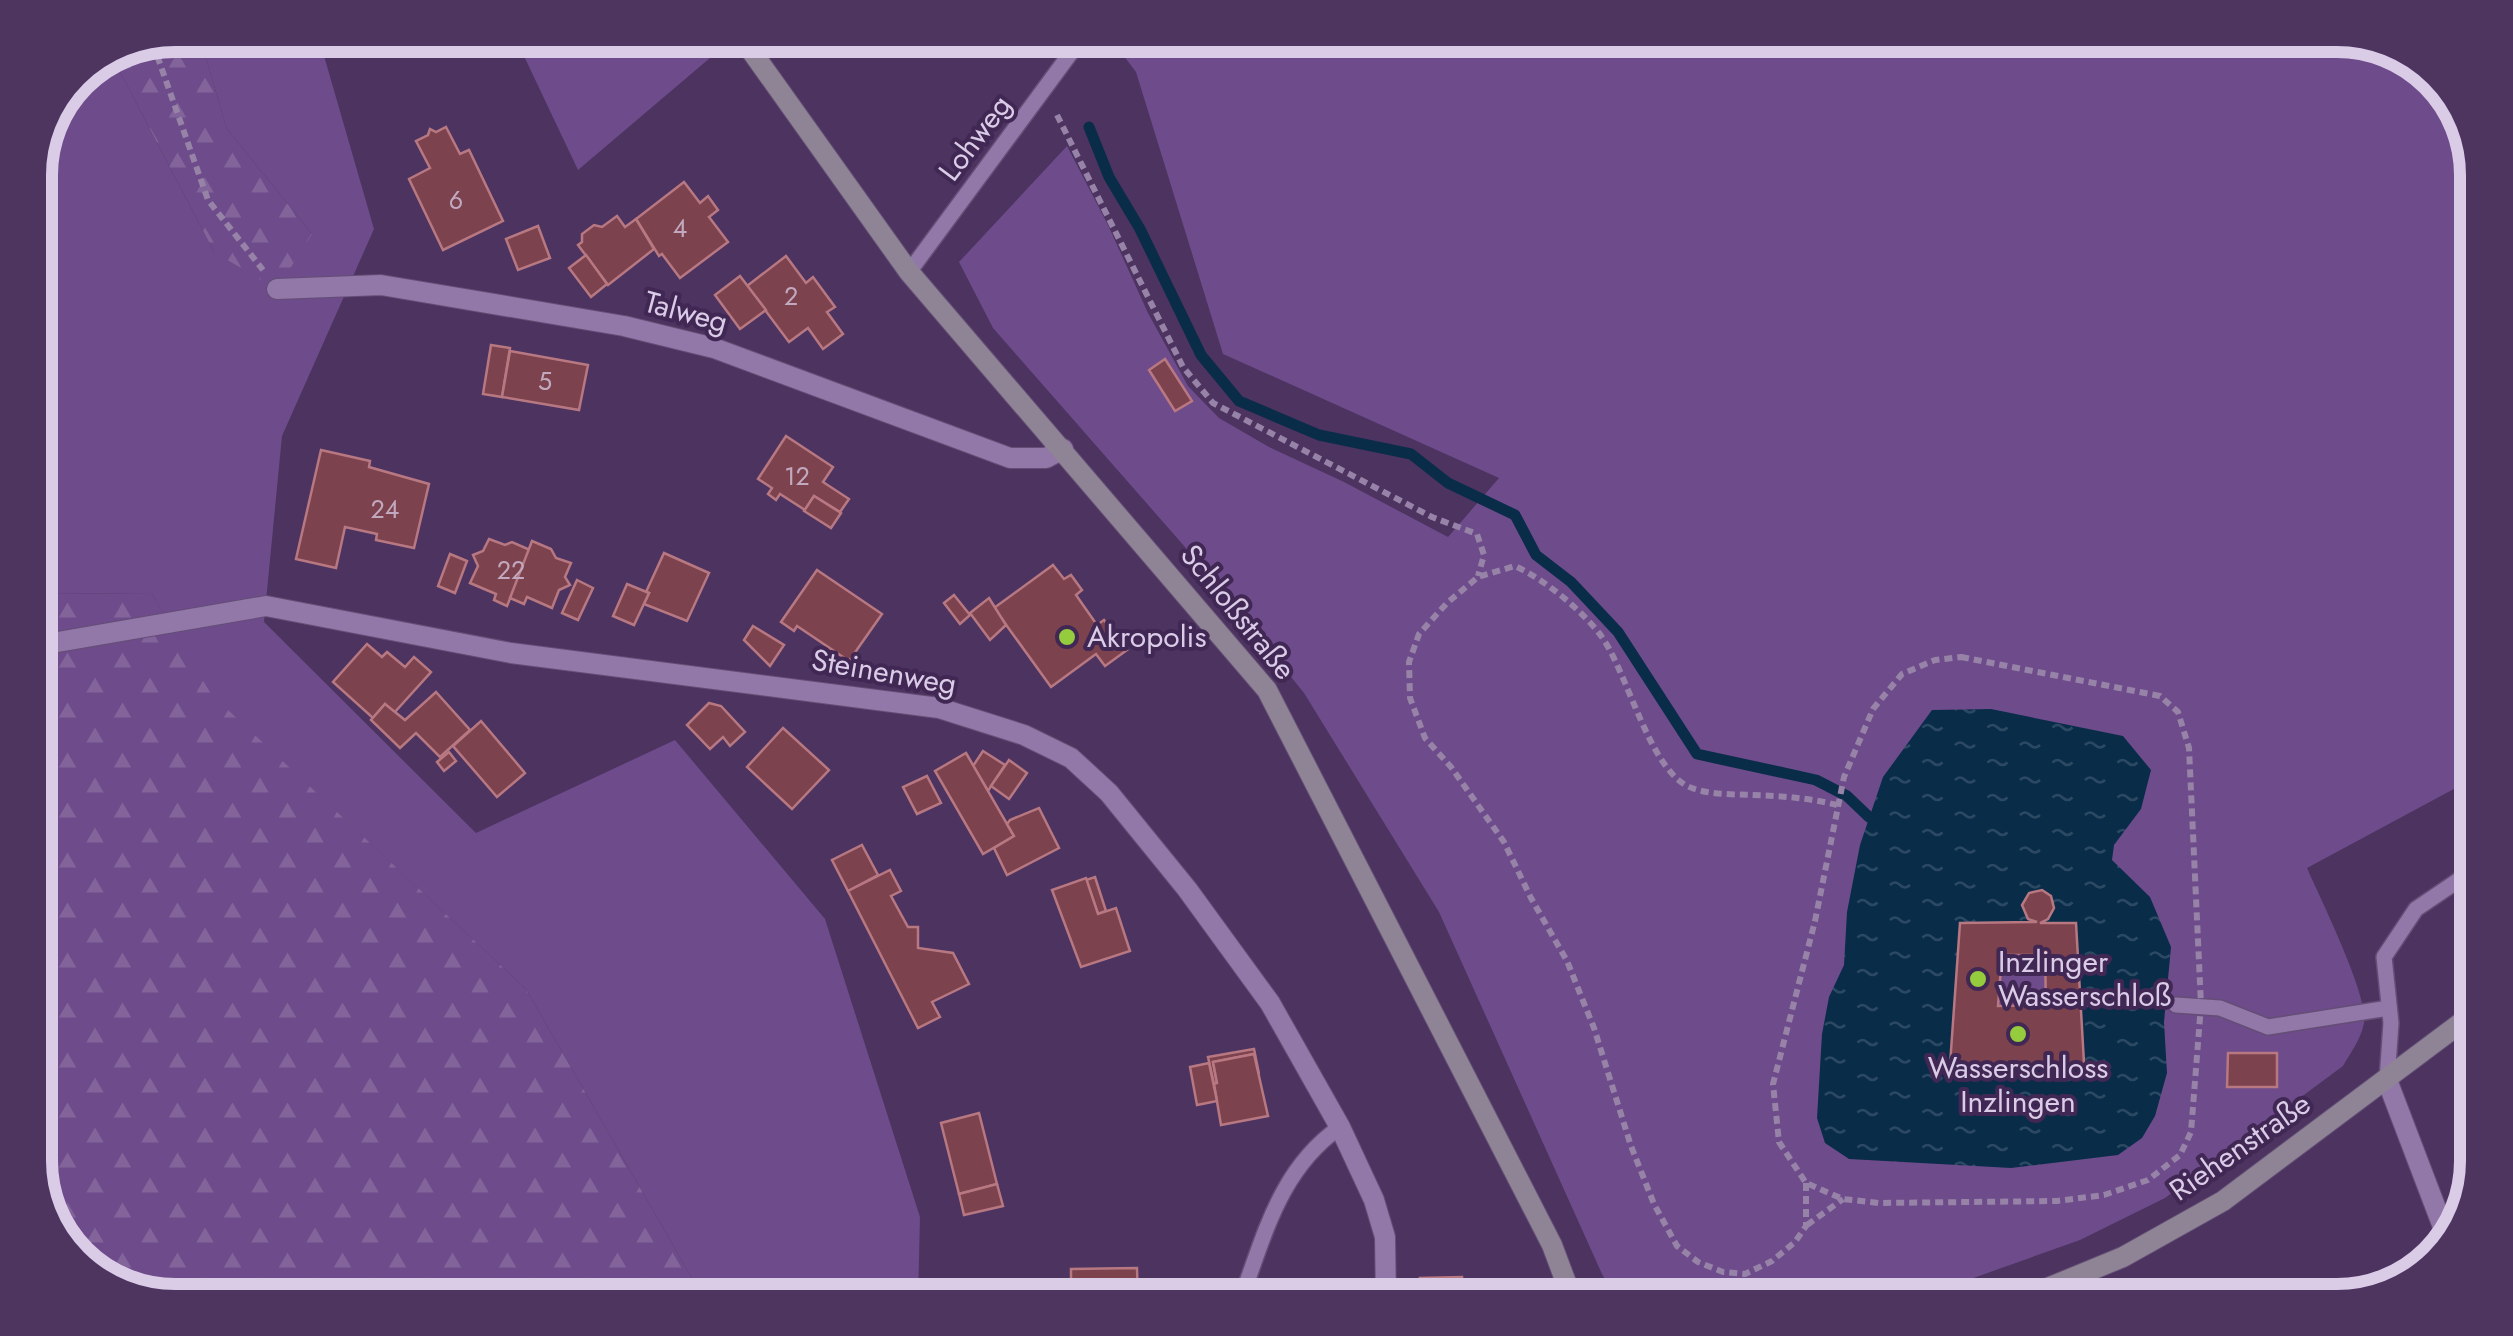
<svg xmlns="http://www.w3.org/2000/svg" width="2513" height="1336" viewBox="0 0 2513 1336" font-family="Jost,sans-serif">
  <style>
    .green { fill: #6e4b8a }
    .forest { fill: url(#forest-firs) }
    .water { fill: url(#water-ripples); fill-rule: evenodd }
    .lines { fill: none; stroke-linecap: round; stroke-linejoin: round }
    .stream { stroke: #092c49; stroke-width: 11 }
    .building { fill: #7c424d; stroke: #b87882; stroke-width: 2.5; fill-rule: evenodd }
    .lane-casing { stroke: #644e75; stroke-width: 18 }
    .street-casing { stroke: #644e75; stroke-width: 22 }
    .secondary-casing { stroke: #644e75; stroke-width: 22 }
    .path { stroke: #9783a7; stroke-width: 6; stroke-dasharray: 8 5; stroke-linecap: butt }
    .lane { stroke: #9277a9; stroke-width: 15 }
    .street { stroke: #9277a9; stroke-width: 20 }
    .secondary { stroke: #8f8495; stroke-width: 20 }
    .poi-dot { fill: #94cc3d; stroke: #412854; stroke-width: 4 }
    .labels { text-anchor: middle; stroke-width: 8; stroke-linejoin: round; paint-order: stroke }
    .number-label { font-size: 25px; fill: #c2a9c0 }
    .street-label { font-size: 30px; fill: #dacbe7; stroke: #412854 }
    .poi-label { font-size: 30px; fill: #dacbe7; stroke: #412854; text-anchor: start }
    .rim { fill: none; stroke: #dacbe7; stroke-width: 12 }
  </style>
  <defs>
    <pattern id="forest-firs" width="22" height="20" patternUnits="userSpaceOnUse" patternTransform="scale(2.5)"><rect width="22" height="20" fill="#6e4b8a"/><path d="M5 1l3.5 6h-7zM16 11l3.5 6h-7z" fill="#82649a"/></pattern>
    <pattern id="water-ripples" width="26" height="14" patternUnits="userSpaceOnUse" patternTransform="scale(2.5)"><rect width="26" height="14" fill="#092c49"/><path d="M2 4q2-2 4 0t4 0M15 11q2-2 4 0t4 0" fill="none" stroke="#2c4963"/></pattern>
  </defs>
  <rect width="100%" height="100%" fill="#4c3360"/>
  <g class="green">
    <path d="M 199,35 L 318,35 L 374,229 L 282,436 L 264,622 L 476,833 L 675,740 L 825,919 L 920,1217 L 918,1301 L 705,1301 L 526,989 L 210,694 L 152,594 L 35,593 L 35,167 L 77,76 L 114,60 L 214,252 L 312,234 L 227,129 Z"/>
    <path d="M 514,35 L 737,35 L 578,170 Z"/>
    <path d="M 1108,35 L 2337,35 L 2400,50 L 2455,98 L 2478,167 L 2478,776 L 2307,868 C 2320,898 2369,996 2364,1023 C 2361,1039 2351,1052 2343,1066 L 2165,1198 L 2080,1240 L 1909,1301 L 1617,1301 L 1602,1274 L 1439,912 L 1304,693 L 1199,563 L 993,328 L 959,262 L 1067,146 L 1108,225 L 1148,313 L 1188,386 L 1219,418 L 1269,447 L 1344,482 L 1448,537 L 1499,478 L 1223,354 L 1136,72 Z"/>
  </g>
  <g class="forest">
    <path d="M 176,35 L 199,35 L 227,129 L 312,234 L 277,289 L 214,252 L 114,60 Z"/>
    <path d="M 35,593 L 152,594 L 211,694 L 526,989 L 705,1301 L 176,1301 L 113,1286 L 59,1239 L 35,1170 Z"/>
  </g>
  <path class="water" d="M 1991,709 L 2123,736 L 2151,770 L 2141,809 L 2114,845 L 2112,860 L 2150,897 L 2171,947 L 2164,1022 L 2167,1073 L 2155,1116 L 2142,1138 L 2118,1155 L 2011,1168 L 1849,1159 L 1825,1143 L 1817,1118 L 1822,1034 L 1829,997 L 1844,965 L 1847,912 L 1860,845 L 1883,777 L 1932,710 ZM 2042,890 L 2051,896 L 2054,907 L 2048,919 L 2040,923 L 2076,923 L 2084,1063 L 1950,1065 L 1961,923 L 2040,922 L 2028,919 L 2022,905 L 2029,893 Z"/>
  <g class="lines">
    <path class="stream" d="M 1089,127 L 1109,177 L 1140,229 L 1201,355 L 1239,401 L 1319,435 L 1411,454 L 1448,483 L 1515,515 L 1536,555 L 1571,582 L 1618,632 L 1697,754 L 1816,780 L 1847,796 L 1869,817"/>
  </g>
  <g class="building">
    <path d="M 446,127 L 460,154 L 469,150 L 503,221 L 443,250 L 409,179 L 430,168 L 416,141 L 428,135 L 430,129 L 436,132 Z"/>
    <path d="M 684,182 L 700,203 L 708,196 L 718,210 L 709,217 L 728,242 L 680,278 L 662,254 L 659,256 L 636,219 Z"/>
    <path d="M 617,216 L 625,227 L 636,219 L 654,249 L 608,285 L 578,245 L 582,242 L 582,234 L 594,225 L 602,227 Z"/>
    <path d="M 538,226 L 550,258 L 518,270 L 506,239 Z"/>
    <path d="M 586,255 L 607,284 L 591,297 L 569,268 Z"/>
    <path d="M 786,256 L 806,283 L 813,277 L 835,307 L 827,312 L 843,334 L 823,349 L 808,328 L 789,342 L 747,286 Z"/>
    <path d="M 740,276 L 766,310 L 740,329 L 715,295 Z"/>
    <path d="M 491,345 L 510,348 L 502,397 L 483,394 Z"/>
    <path d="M 510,351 L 588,365 L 579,410 L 502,397 Z"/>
    <path d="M 1165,359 L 1192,401 L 1175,411 L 1149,370 Z"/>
    <path d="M 786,436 L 833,467 L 823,482 L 849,499 L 840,512 L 814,496 L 805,510 L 780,494 L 776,500 L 768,494 L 772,488 L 758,479 Z"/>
    <path d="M 321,450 L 370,461 L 369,467 L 429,484 L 414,548 L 376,540 L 377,534 L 345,527 L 336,568 L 296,559 Z"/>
    <path d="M 814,496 L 841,513 L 831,528 L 804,511 Z"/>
    <path d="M 489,539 L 505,545 L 512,542 L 530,550 L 507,606 L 494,600 L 496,594 L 470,583 L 478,566 L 473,555 L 483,551 Z"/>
    <path d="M 532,541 L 551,549 L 556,558 L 571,563 L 565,577 L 570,585 L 559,590 L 552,608 L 527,597 L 524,604 L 510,598 Z"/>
    <path d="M 664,553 L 709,573 L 687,621 L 644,604 L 649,593 L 646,592 Z"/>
    <path d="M 450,554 L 467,561 L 455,593 L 438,586 Z"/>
    <path d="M 1053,565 L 1064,579 L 1071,575 L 1082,590 L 1076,595 L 1097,625 L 1104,620 L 1127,650 L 1105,666 L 1096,654 L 1051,687 L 994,608 Z"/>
    <path d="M 817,570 L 882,614 L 849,661 L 797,626 L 794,631 L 781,622 Z"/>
    <path d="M 577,580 L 593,588 L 578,620 L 562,613 Z"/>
    <path d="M 627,584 L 649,593 L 634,625 L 613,616 Z"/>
    <path d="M 954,595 L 970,615 L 960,624 L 944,603 Z"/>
    <path d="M 989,598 L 1006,625 L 990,640 L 970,613 Z"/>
    <path d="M 753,626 L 784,645 L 770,666 L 744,640 Z"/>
    <path d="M 367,644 L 382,657 L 387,652 L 405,667 L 414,657 L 431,672 L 394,713 L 385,704 L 373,718 L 333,682 Z"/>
    <path d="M 436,692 L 470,730 L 440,757 L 416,733 L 400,748 L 371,720 L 385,704 L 405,720 Z"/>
    <path d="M 709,703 L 721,706 L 745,732 L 730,746 L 723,737 L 710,749 L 687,725 Z"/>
    <path d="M 481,721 L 525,773 L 497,797 L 453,746 Z"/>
    <path d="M 783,728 L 829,770 L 792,809 L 747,767 Z"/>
    <path d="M 983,751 L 1005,765 L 988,791 L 973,766 Z"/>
    <path d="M 449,752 L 456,761 L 444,771 L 437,762 Z"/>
    <path d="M 966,753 L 1014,836 L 983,854 L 935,771 Z"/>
    <path d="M 1009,760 L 1027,773 L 1009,799 L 991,786 Z"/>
    <path d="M 927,776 L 941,803 L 917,814 L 903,787 Z"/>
    <path d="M 1039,808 L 1059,848 L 1007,875 L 994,848 L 1014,836 L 1007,824 L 1010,820 Z"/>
    <path d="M 862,845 L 878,875 L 848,891 L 832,860 Z"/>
    <path d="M 890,870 L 901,891 L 891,896 L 908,927 L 918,927 L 918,948 L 953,953 L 969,984 L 932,1002 L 940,1017 L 918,1028 L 848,891 Z"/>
    <path d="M 1095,877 L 1106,911 L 1098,914 L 1086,880 Z"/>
    <path d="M 1086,878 L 1098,914 L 1116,908 L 1130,951 L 1081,967 L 1052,890 Z"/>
    <path d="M 2042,890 L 2051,896 L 2054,908 L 2048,919 L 2040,923 L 2076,923 L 2084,1063 L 1950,1065 L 1960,923 L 2037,922 L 2028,919 L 2022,905 L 2029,893 ZM 2002,955 L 2045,955 L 2046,1005 L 1998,1006 Z"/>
    <path d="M 1254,1049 L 1259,1074 L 1254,1054 L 1213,1062 L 1217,1083 L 1214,1084 L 1208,1057 Z"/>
    <path d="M 2228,1053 L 2277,1053 L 2277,1087 L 2227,1087 Z"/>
    <path d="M 1254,1054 L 1268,1116 L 1221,1125 L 1214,1084 L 1217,1083 L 1213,1062 Z"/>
    <path d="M 1209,1063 L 1217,1101 L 1197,1105 L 1190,1067 Z"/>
    <path d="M 979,1113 L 997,1184 L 959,1194 L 941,1123 Z"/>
    <path d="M 997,1184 L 1003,1206 L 964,1215 L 959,1194 Z"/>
    <path d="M 1137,1268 L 1138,1301 L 1071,1301 L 1071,1269 Z"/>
    <path d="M 1462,1277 L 1462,1301 L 1421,1301 L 1420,1278 Z"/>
    <path d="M 2245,1289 L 2247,1301 L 2219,1301 L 2217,1294 Z"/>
  </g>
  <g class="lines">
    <defs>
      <g id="lane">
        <path d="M 909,272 L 1084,35"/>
        <path d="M 2176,1005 L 2220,1008 L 2268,1027 L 2389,1008"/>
        <path d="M 2387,1080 L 2391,1023 L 2384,957 L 2416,909 L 2478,867"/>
        <path d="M 1240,1301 C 1265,1235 1279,1170 1340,1127"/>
      </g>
      <g id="street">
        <path d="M 277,289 L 381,285 L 624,326 L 714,348 L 1010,458 L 1046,458 L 1063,449"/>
        <path d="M 46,644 L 266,606 L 511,653 L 939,708 L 1024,735 L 1071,758 L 1109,793 L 1187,889 L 1270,1003 L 1340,1127 L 1374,1200 L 1385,1237 L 1386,1301"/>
        <path d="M 2387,1080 L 2448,1240"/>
      </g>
      <g id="secondary">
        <path d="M 740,35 L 909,272 L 1267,690 L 1552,1245 L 1573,1301"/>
        <path d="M 2016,1301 L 2123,1257 L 2223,1201 L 2478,1010"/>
      </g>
    </defs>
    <use href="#lane" class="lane-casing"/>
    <use href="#street" class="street-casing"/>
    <use href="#secondary" class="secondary-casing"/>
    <g class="path">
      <path d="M 153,44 L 208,200 L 263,270"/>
      <path d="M 1057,115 L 1183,367 L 1213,403 L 1432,517 L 1477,534 L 1484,555 L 1478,576"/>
      <path d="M 1961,657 L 2160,696 L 2178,712 L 2189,748 L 2201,1005 L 2191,1132 L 2180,1155 L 2148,1180 L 2104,1195 L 2057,1201 L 1879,1203 L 1843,1199 L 1806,1183 L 1779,1142 L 1773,1084 L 1815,921 L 1844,777 L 1873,709 L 1902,674 L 1935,660 Z"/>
      <path d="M 2080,1004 L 2155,1005"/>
      <path d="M 1806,1183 L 1806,1226 L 1795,1242 L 1772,1261 L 1745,1274 L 1723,1272 L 1698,1262 L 1677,1246 L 1654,1204 L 1631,1146 L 1594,1028 L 1567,961 L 1531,898 L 1504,842 L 1451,767 L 1425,738 L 1410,698 L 1409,662 L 1419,634 L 1447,603 L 1478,577 L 1515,566 C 1545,580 1578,607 1599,633 C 1628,670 1649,773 1692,788 C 1710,795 1733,794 1753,795 C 1782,796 1809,798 1837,805"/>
      <path d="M 1807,1225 L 1843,1199"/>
    </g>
    <use href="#lane" class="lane"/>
    <use href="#street" class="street"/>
    <use href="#secondary" class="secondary"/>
  </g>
  <g class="poi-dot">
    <circle cx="1067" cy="637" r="10"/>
    <circle cx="1978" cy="979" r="10"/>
    <circle cx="2018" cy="1034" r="10"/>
  </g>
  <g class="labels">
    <g class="number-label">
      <text x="456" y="209">6</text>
      <text x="680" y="237">4</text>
      <text x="791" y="305">2</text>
      <text x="545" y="390">5</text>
      <text x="797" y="485">12</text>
      <text x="385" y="518">24</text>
      <text x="511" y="579">22</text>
    </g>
    <g class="street-label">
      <text transform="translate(975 138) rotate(-53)" y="10">Lohweg</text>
      <text transform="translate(686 312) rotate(15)" y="10">Talweg</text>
      <text transform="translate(1238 612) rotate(51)" y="10">Schloßstraße</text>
      <text transform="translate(884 672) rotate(10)" y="10">Steinenweg</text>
      <text transform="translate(2240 1147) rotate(-35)" y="10">Riehenstraße</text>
    </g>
    <g class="poi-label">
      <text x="1087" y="647">Akropolis</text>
      <text x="1998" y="972">Inzlinger<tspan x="1998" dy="34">Wasserschloß</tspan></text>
      <text x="2018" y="1078" text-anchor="middle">Wasserschloss<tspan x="2018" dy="34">Inzlingen</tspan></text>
    </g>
  </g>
  <path d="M0 0H2513V1336H0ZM175 52H2337A123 123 0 0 1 2460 175V1161A123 123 0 0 1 2337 1284H175A123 123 0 0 1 52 1161V175A123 123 0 0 1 175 52Z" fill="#4d3560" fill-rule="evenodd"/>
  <path class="rim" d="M175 52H2337A123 123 0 0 1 2460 175V1161A123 123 0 0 1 2337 1284H175A123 123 0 0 1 52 1161V175A123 123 0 0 1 175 52Z"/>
</svg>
